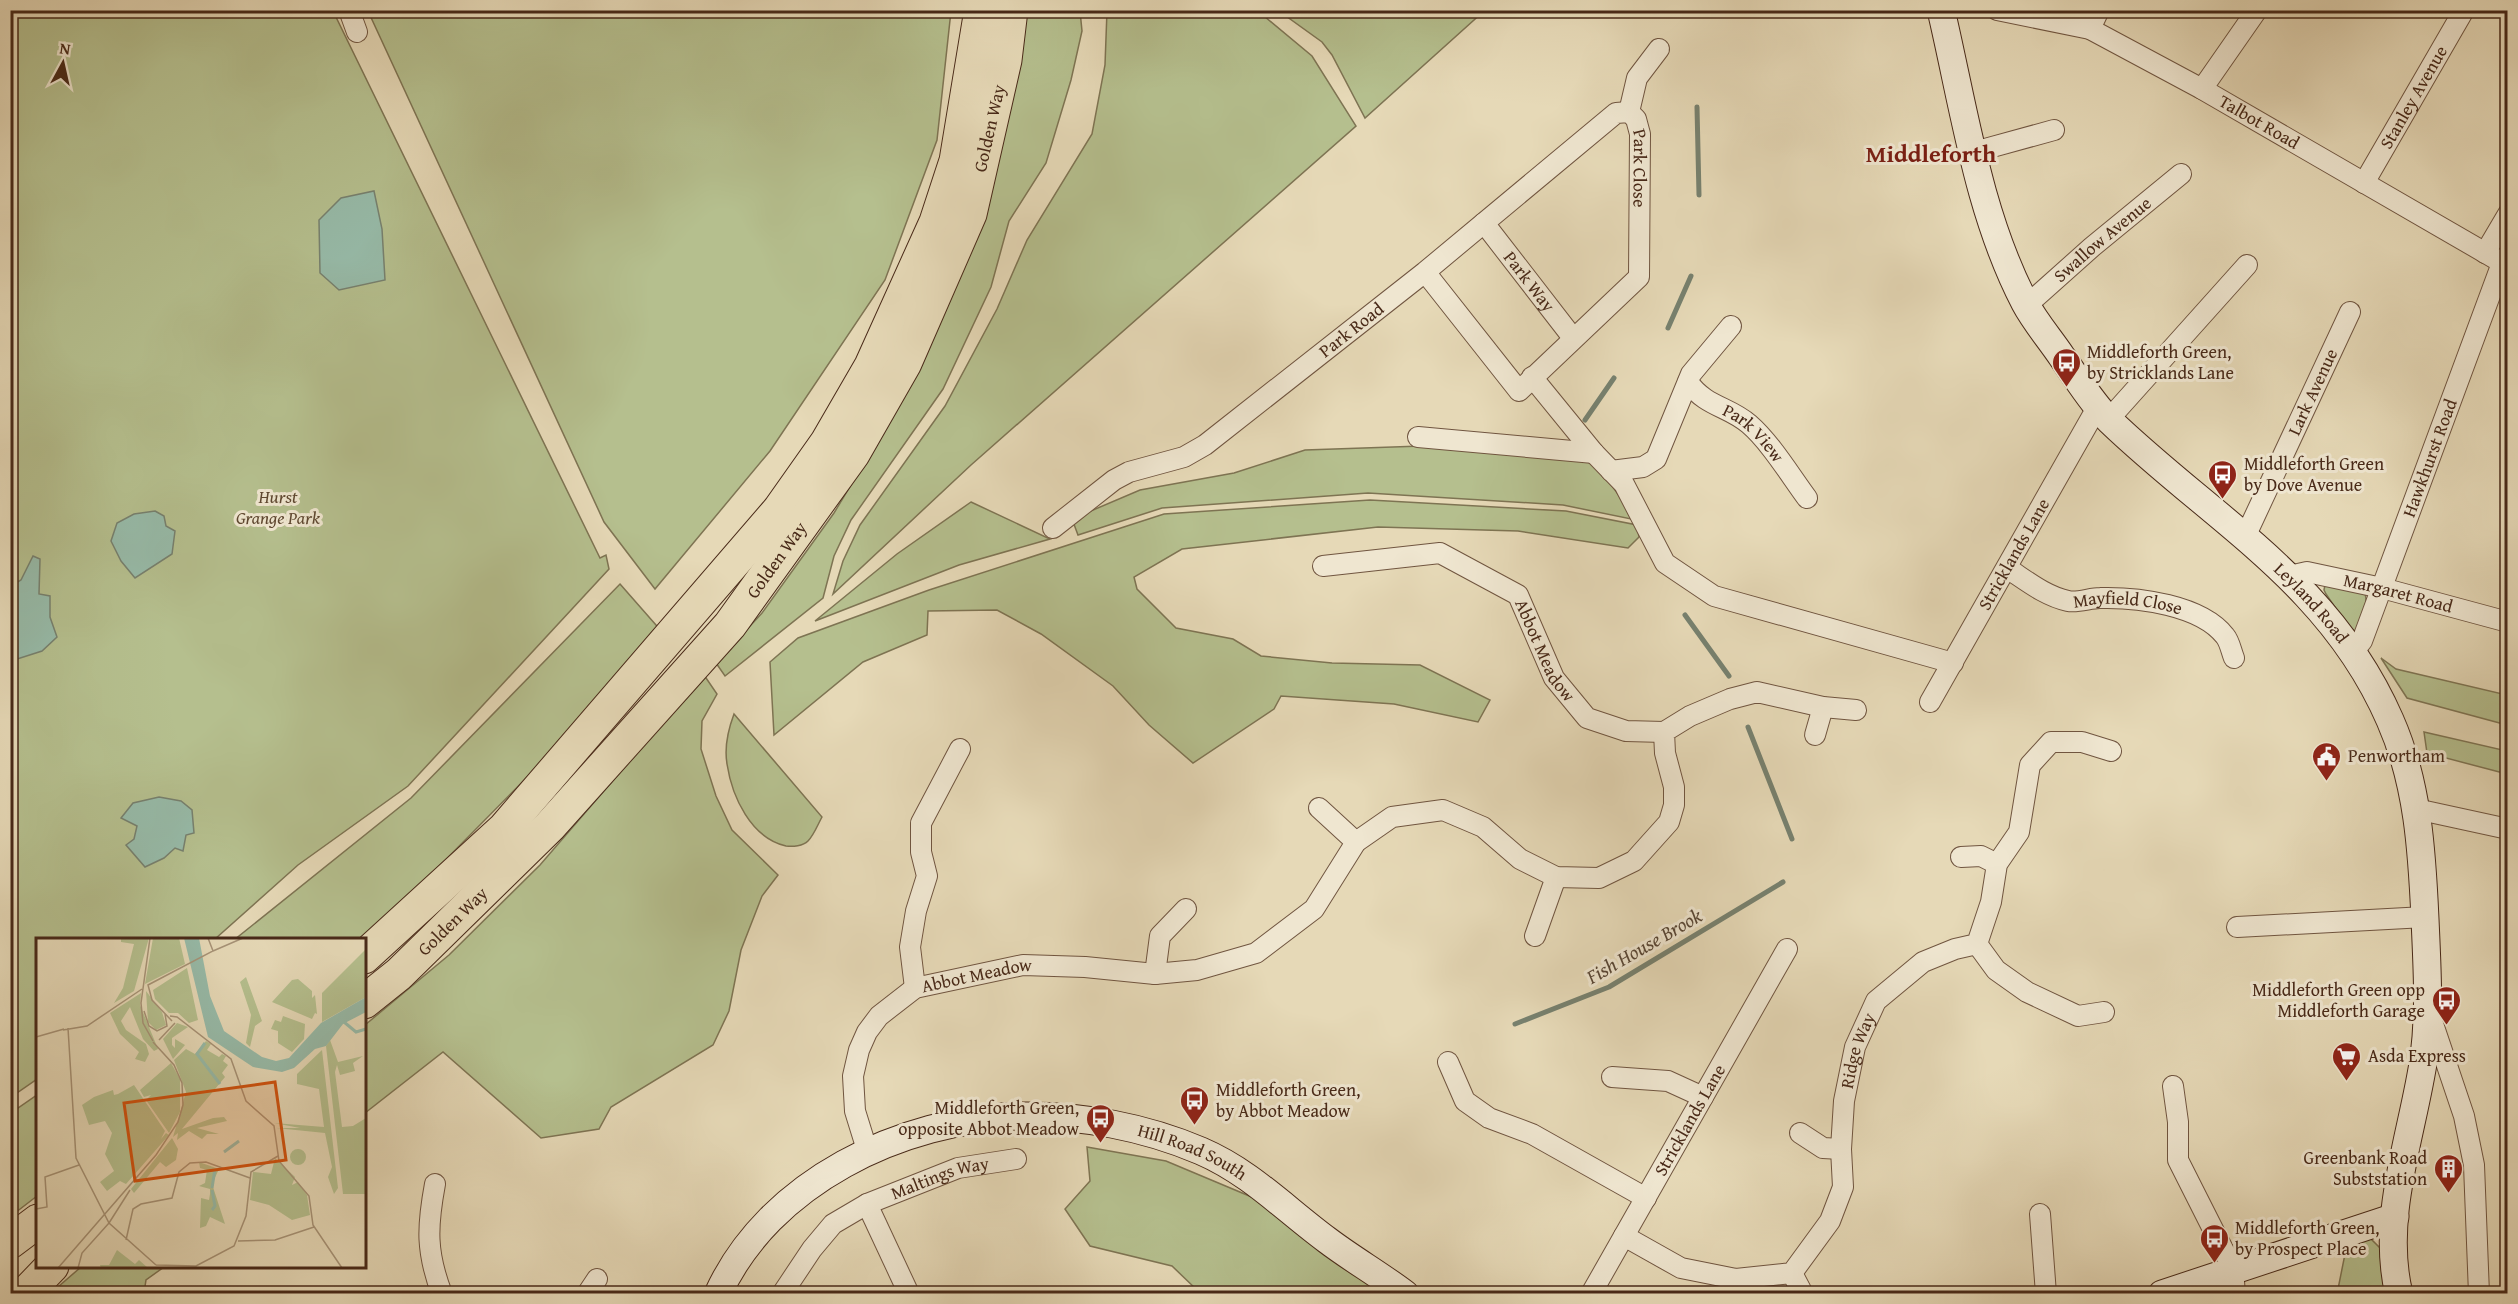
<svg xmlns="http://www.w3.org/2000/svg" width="2518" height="1304" viewBox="0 0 2518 1304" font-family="'Gentium Book Plus',serif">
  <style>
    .green { fill: #b5bf8e; stroke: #7e7453; stroke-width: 1.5 }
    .water { fill: #97bba9; stroke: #77816f; stroke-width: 1.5 }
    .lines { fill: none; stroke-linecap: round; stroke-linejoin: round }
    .stream { stroke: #77816f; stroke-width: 5 }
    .street-casing { stroke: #705540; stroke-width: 22 }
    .secondary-casing { stroke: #482918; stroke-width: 29 }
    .highway-casing { stroke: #482918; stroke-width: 35 }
    .street { stroke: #efe6d0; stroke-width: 20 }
    .secondary { stroke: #efe6d0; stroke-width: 27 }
    .highway { stroke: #e6d9b7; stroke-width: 33 }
    .labels { text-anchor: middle; stroke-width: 6; stroke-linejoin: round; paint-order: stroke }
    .street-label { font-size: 18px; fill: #482918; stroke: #efe6d0 }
    .poi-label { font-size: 18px; fill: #482918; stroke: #efe6d0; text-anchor: start }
    .park-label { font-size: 18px; font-style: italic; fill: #5e4730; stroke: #efe6d0 }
    .water-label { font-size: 20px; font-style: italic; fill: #584635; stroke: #efe6d0 }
    .district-label { font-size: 24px; font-weight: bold; fill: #7a1f14; stroke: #efe6d0 }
    .inset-river { fill: none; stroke: #97bba9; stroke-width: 3 }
    .inset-road { fill: none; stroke: #a79377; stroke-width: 1.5 }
    .view { fill: #d0520e; fill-opacity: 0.15; stroke: #d0520e; stroke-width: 3 }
    .inset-edge { fill: none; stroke: #482918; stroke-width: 3 }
  </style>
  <rect width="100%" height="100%" fill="#e6d9b7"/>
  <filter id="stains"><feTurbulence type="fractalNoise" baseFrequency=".00333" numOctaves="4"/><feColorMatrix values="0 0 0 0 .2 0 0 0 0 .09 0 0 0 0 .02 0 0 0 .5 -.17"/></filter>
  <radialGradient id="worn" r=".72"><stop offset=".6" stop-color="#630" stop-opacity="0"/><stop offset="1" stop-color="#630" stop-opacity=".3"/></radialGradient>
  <g class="green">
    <path d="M 11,11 L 333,11 L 600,558 L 606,555 L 609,569 L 408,786 L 298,865 L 215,939 L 38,940 L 37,1079 L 11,1097 Z"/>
    <path d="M 368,11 L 951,11 L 937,140 L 885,280 L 770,451 L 655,589 L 604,522 Z"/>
    <path d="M 1027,11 L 1080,11 L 1082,31 L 1071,80 L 1046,163 L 1009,221 L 991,287 L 943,389 L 851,520 L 834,556 L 823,598 L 725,676 L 716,663 L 762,613 L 834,513 L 903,399 Z"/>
    <path d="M 1107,11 L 1258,11 L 1312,56 L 1356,126 L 971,465 L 833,594 L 843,561 L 860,525 L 945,406 L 997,309 L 1027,240 L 1092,134 L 1105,65 Z"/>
    <path d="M 1279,11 L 1484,11 L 1365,118 L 1332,55 L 1322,42 Z"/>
    <path d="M 1422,446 L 1594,460 L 1636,520 L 1563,505 L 1368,493 L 1162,508 L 1078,535 L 1072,519 L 1140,490 L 1234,473 L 1305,450 Z"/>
    <path d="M 1370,500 L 1566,511 L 1637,525 L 1639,537 L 1628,548 L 1518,531 L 1378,527 L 1182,549 L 1134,577 L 1137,589 L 1176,628 L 1233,639 L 1261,656 L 1332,663 L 1420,665 L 1490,700 L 1478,722 L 1394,704 L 1281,696 L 1274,709 L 1193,763 L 1149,725 L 1113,686 L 1041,634 L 997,610 L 928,611 L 927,635 L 863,662 L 774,735 L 770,662 L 798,638 L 929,590 L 1164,514 Z"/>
    <path d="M 971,502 L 1050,539 L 959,565 L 815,621 L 897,554 Z"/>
    <path d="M 620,584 L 663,633 L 545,759 L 403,903 L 359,939 L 234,940 L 411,798 Z"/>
    <path d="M 2325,585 L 2365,593 C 2368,604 2363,623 2355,631 L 2349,628 L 2326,594 L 2324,590 Z"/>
    <path d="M 2381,658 L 2396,669 L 2507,695 L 2507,725 L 2407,698 Z"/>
    <path d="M 704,675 L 717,694 L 702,721 L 701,749 L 716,796 L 732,830 L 778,875 L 762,896 L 741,950 L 729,1011 L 713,1045 L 611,1107 L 599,1129 L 541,1138 L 443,1052 L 365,1113 L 365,1025 L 449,955 L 540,865 Z"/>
    <path d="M 734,714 L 822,817 C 818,824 814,835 808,841 C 803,846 793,847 786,846 C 751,838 732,797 727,764 C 724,746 728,730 734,714 Z"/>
    <path d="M 2424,732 L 2507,751 L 2507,774 L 2427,753 Z"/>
    <path d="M 37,1095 L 37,1196 L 11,1216 L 11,1113 Z"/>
    <path d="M 1087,1147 L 1166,1161 L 1266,1203 L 1391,1293 L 1197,1293 L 1197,1290 L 1172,1266 L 1090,1246 L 1065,1209 L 1090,1181 Z"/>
    <path d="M 2370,1238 L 2380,1248 L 2391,1293 L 2337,1294 L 2347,1244 Z"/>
    <path d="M 81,1267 L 81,1266 L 164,1267 L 146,1280 L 144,1293 L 51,1293 Z"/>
  </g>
  <g class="water">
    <path d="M 374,191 L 382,229 L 385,280 L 339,290 L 320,273 L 319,220 L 341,198 Z"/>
    <path d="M 155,511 L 164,516 L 166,526 L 175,531 L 172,554 L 135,578 L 121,561 L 111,541 L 117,523 L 134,514 Z"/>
    <path d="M 33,556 L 40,559 L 39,594 L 50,596 L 50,617 L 57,637 L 42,651 L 11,661 L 11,586 L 21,580 Z"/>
    <path d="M 159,797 L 181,801 L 192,810 L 194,833 L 186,835 L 183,851 L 175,848 L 164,858 L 145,867 L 126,845 L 134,839 L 137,826 L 121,818 L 133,803 Z"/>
  </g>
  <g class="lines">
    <g class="stream">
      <path d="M 1697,107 L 1699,195"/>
      <path d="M 1668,328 L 1691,276"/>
      <path d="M 1585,420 L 1614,378"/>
      <path d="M 1685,615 L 1729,676"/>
      <path d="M 1748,727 L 1792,839"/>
      <path d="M 1515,1024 L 1609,987 L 1783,882"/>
      <path d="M 1328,1294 L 1328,1292"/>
    </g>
    <defs>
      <g id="street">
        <path d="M 349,10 L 357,32"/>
        <path id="s1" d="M 1997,10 L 2090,29 L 2202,89 L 2508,266"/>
        <path d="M 2090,29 L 2099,10"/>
        <path d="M 2202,89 L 2257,10"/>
        <path d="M 1629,112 L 1637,78 L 1659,49"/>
        <path d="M 1974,152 L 2054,130"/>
        <path id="s2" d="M 2364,183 L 2464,10"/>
        <path id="s3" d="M 1484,223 L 1573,338"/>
        <path d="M 2485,253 L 2508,214"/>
        <path id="s4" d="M 2027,305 L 2092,247 L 2181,174"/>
        <path d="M 1532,377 L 1594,453 L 1624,484 L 1665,563 L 1714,596 L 1953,663"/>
        <path id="s5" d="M 1688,382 C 1706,407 1728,406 1749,424 C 1770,442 1790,475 1807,498"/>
        <path d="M 2109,419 L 2247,265"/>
        <path d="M 1418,437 L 1594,453"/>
        <path d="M 1611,471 L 1643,467 L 1656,459 L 1691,374 L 1731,326"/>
        <path id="s6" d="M 1053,528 L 1114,480 L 1129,472 L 1184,457 L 1205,445 L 1425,272 L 1616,113 L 1629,112 L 1636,119 L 1640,134 L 1639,277 L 1519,391 L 1425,272"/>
        <path id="s7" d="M 2245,537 L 2350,312"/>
        <path id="s8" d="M 1323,566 L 1440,553 L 1518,595 L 1554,678 L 1587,718 L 1626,731 L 1664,732"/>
        <path id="s9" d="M 2007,568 C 2027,581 2045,596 2068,601 C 2078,603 2090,598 2100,598 C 2138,597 2201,605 2225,636 C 2230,642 2231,651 2234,658"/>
        <path id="s10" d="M 2289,576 L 2307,572 L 2382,588 L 2508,622"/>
        <path id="s11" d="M 2354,651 L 2362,641 L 2502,263"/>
        <path id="s12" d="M 1930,702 L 2098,406"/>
        <path d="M 1815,735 L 1823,707"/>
        <path d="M 1319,808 L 1356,842"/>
        <path d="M 2416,809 L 2508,829"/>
        <path d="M 1961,857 L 1981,856 L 1997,864"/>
        <path d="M 2237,927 L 2425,917"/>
        <path d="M 1535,936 L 1556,877"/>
        <path d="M 1977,944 L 1996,970 L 2027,992 L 2078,1016 L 2104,1012"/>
        <path d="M 1155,974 L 1160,936 L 1186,909"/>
        <path d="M 915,988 L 910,947 L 916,911 L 927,876 L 921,852 L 921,823 L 960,749"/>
        <path d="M 2431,1018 L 2464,1116 L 2474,1165 L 2479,1294"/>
        <path d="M 1448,1062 L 1465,1101 L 1489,1118 L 1532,1134 L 1646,1198"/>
        <path d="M 1612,1077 L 1668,1081 L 1703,1097"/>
        <path d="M 2173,1086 L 2178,1122 L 2178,1160 L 2233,1269 L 2235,1294"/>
        <path d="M 1800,1133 L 1823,1148 L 1841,1149"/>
        <path id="s13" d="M 868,1153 L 855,1111 L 853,1076 L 859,1050 L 867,1032 L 879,1016 L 915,988 L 1023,965 L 1085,967 L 1155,974 L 1197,970 L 1256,953 L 1314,909 L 1356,842 L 1392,817 L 1443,810 L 1483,827 L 1520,859 L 1556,877 L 1599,878 L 1634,861 L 1669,822 L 1674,805 L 1674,787 L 1665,753 L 1664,732 L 1690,716 L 1730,699 L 1757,692 L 1823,707 L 1856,710"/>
        <path d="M 435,1184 C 427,1227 426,1252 442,1294"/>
        <path d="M 867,1204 L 909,1294"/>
        <path d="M 2040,1214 L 2046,1294"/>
        <path id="s14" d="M 1624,1236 L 1681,1268 L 1736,1279 L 1792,1273 L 1830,1221 L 1843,1187 L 1841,1149 L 1844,1101 L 1855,1047 L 1876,1001 L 1923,962 L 1955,949 L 1977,944 L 1991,902 L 1997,864 L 2019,832 L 2030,765 L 2051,742 L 2082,742 L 2111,751"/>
        <path d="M 1792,1273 L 1803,1294"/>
        <path d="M 587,1294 L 597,1279"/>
        <path id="s15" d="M 782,1294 L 812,1249 L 833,1224 L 867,1204 L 958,1168 L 1016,1159"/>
        <path id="s16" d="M 1591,1294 L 1787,949"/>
      </g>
      <g id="secondary">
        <path id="s17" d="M 1941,10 C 1964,108 1978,213 2025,303 C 2035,322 2050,339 2062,357 C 2077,378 2091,402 2110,421 C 2213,520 2330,582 2390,720 C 2418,783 2422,852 2425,919 C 2427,966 2430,1010 2424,1057 C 2413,1133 2380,1216 2399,1294"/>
        <path id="s18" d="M 718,1294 C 769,1182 902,1119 1020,1116 C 1081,1115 1145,1127 1201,1151 C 1250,1172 1285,1209 1327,1240 C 1352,1259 1380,1275 1405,1294"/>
        <path d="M 2162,1294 L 2395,1217"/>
      </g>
      <g id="highway">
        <path d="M 364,957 L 504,829 L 779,510 L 827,442 L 871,366 L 936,222 L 956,161 L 981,10"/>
        <path id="s19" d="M 364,1002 L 399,974 L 550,826 L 730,625 L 853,454 L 905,363 L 970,214 L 1005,60 L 1011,10"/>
        <path d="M 10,1242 L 38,1221"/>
        <path d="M 25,1294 L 52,1266"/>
      </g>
    </defs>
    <use href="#street" class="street-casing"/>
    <use href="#secondary" class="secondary-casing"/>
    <use href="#highway" class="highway-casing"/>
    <use href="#street" class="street"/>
    <use href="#secondary" class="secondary"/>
    <use href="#highway" class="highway"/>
  </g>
  <defs>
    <symbol id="bus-pin" viewBox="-11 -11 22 30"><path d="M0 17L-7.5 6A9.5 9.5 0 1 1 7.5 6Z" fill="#8f2418" stroke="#efe6d0"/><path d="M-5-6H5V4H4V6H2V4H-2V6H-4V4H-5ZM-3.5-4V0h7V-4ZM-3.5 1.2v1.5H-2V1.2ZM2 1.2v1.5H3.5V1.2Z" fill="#fff"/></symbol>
    <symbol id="civic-pin" viewBox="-11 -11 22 30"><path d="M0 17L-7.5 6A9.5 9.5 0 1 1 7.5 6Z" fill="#8f2418" stroke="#efe6d0"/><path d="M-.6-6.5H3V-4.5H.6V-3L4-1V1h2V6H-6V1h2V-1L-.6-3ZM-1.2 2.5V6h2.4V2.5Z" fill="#fff"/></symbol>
    <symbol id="supermarket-pin" viewBox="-11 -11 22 30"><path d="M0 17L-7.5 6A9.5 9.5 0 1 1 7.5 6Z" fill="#8f2418" stroke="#efe6d0"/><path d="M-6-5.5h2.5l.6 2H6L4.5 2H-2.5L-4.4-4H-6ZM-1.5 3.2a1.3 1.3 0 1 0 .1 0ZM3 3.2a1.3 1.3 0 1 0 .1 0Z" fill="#fff"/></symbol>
    <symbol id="building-pin" viewBox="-11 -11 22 30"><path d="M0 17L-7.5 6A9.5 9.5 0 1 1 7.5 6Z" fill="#8f2418" stroke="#efe6d0"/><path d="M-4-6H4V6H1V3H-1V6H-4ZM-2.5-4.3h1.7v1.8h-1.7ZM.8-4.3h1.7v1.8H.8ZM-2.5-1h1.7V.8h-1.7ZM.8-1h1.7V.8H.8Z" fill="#fff"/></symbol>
  </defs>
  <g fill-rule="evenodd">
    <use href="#bus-pin" x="2050" y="346" width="33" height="45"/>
    <use href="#bus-pin" x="2206" y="458" width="33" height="45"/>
    <use href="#civic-pin" x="2310" y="740" width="33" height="45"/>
    <use href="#bus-pin" x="2430" y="984" width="33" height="45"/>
    <use href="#supermarket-pin" x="2330" y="1040" width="33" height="45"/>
    <use href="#bus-pin" x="1178" y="1084" width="33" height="45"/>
    <use href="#bus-pin" x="1084" y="1102" width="33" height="45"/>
    <use href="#building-pin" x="2432" y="1152" width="33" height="45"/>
    <use href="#bus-pin" x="2198" y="1222" width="33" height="45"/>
  </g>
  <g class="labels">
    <g class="street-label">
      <text dy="6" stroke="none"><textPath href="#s2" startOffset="99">Stanley Avenue</textPath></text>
      <text dy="6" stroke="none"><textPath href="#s1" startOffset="288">Talbot Road</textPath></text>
      <text dy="6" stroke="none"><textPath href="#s19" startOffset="1092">Golden Way</textPath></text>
      <text dy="6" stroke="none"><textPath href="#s6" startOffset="777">Park Close</textPath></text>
      <text dy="6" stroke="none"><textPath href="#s4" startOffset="100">Swallow Avenue</textPath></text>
      <text dy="6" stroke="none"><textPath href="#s3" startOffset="74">Park Way</textPath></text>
      <text dy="6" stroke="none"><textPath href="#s6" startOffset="362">Park Road</textPath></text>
      <text dy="6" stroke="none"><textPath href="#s7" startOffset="160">Lark Avenue</textPath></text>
      <text dy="6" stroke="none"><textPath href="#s5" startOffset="84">Park View</textPath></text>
      <text dy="6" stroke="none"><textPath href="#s11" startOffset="208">Hawkhurst Road</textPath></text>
      <text dy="6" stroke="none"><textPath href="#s12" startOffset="170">Stricklands Lane</textPath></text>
      <text dy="6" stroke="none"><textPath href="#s19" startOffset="606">Golden Way</textPath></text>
      <text dy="6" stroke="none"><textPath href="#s10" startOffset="112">Margaret Road</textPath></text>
      <text dy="6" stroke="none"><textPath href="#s17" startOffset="723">Leyland Road</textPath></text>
      <text dy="6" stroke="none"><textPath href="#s9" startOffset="130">Mayfield Close</textPath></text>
      <text dy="6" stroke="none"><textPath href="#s8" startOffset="268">Abbot Meadow</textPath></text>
      <text dy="6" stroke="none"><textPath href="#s19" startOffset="120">Golden Way</textPath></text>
      <text dy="6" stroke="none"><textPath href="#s13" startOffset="254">Abbot Meadow</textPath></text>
      <text dy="6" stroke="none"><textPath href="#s14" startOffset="417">Ridge Way</textPath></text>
      <text dy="6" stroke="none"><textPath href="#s16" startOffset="200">Stricklands Lane</textPath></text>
      <text dy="6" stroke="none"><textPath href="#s18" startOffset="546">Hill Road South</textPath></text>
      <text dy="6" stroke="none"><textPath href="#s15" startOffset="204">Maltings Way</textPath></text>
    </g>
    <g class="poi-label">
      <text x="2087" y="358">Middleforth Green,<tspan x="2087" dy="21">by Stricklands Lane</tspan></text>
      <text x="2244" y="470">Middleforth Green<tspan x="2244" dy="21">by Dove Avenue</tspan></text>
      <text x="2348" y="762">Penwortham</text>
      <text x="2425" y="996" text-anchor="end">Middleforth Green opp<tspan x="2425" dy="21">Middleforth Garage</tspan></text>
      <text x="2368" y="1062">Asda Express</text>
      <text x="1216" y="1096">Middleforth Green,<tspan x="1216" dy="21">by Abbot Meadow</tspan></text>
      <text x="1079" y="1114" text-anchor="end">Middleforth Green,<tspan x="1079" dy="21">opposite Abbot Meadow</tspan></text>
      <text x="2427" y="1164" text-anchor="end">Greenbank Road<tspan x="2427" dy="21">Subststation</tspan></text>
      <text x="2235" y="1234">Middleforth Green,<tspan x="2235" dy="21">by Prospect Place</tspan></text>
    </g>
    <g class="park-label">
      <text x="278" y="503">Hurst<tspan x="278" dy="21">Grange Park</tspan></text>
    </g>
    <g class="water-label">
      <text transform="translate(1644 946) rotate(-30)" y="7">Fish House Brook</text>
    </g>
    <g class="district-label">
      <text x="1931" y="162">Middleforth</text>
    </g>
  </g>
  <g transform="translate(36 938)">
    <rect width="330" height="330" fill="#e6d9b7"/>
    <path d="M 85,0 L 113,0 L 98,53 L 78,65 L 87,50 L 98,6 L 85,4 ZM 117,0 L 143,0 L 149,26 L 109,46 ZM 330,11 L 330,59 L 286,84 L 286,55 ZM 151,30 L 162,82 L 153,85 L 142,75 L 133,75 L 119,61 L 117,52 ZM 210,39 L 226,83 L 219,88 L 214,109 L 210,105 L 215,77 L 204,44 ZM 262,41 L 276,53 L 276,60 L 279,57 L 281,76 L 279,75 L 276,81 L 236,64 L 256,42 ZM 110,53 L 126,74 L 130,87 L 120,92 L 112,84 ZM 105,55 L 104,67 L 122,111 L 118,113 L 107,101 L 94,69 L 85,83 L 90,92 L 110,106 L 113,116 L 109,124 L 99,121 L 103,114 L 84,96 L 74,75 ZM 247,78 L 269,86 L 268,101 L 256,114 L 242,105 L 242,93 L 235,91 L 239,82 L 245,84 ZM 141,85 L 152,89 L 136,100 L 136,107 L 139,110 L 139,101 L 149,107 L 137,121 L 127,101 ZM 294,102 L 302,124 L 327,118 L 317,125 L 319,133 L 304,137 L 301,127 L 299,134 L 306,189 L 317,188 L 330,180 L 330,256 L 307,256 L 290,108 ZM 170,103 L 175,106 L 171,112 L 183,119 L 186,116 L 190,118 L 187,123 L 192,127 L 186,135 L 189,139 L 146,191 L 177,180 L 188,179 L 191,183 L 161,190 L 183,196 L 171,196 L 166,201 L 153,193 L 141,202 L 142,195 L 137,199 L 150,154 L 138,122 L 150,111 L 159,116 ZM 286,112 L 302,250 L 298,256 L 292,239 L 296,229 L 289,195 L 240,190 L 264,190 L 238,185 L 288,189 L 283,151 L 261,146 L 261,136 ZM 135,125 L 144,141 L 144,174 L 133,195 L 110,162 L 115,157 L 108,159 L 104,152 ZM 98,147 L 129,193 L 125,201 L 130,195 L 133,197 L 90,246 L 84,243 L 71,253 L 64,244 L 78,233 L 69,216 L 76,195 L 69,183 L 53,187 L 46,167 L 58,159 L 77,152 L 78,157 L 82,156 ZM 136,200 L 142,211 L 140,222 L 130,229 L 124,224 L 98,255 L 95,251 L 99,246 ZM254 219a8 8 0 1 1 16 0a8 8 0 1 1-16 0ZM 239,220 L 259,239 L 256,247 L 262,244 L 271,257 L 274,277 L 256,282 L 233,267 L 214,262 L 217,234 L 235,236 ZM 163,224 L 183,231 L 176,246 L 189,286 L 174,279 L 170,288 L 164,290 L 165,260 L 173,262 L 174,256 L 174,251 L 163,248 L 169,245 L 171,232 L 164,230 ZM 81,312 L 99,326 L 103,322 L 112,330 L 65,330 L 64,327 L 73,327 Z" fill="#b5bf8e"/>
    <path d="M 148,0 L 163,0 L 174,58 L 188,93 L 226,119 L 240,123 L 253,120 L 285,85 L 330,59 L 330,74 L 307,86 L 290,108 L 279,111 L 258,130 L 246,134 L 217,129 L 172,99 Z" fill="#97bba9"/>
    <path class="inset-river" d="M 308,84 L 320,94 L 330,91M 169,105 L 161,116 L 184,146M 188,214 L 203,203M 176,250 L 179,231M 176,272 L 179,268 L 176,252"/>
    <path class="inset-road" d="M 114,0 L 105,65 L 107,85 L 117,103M 177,13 L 207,0M 108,73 L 113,88 L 121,93 L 131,88 L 129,76M 134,78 L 141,79 L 195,121 L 210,163 L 238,188 L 243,223 L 273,258 L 277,287 L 306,330M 136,83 L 116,62 L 112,47 L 177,13 L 172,0M 32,90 L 40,220 L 73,285 L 120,327M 27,92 L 51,88 L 106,51M 0,99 L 28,91M 123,102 L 139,85M 0,271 L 11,269 L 9,239 L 43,227M 73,285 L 94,252M 90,302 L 97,271 L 105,266 L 136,260 L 143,234 L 154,225 L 170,224 L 214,240M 202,303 L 239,302 L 278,289M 120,327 L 160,328 L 198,308 L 210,278 L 215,234 L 242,218M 22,330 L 120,217 L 142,184 L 147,167 L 146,145 L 138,127 L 117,104M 42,330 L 46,315 L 73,285"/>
    <path class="view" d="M 239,144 L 250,222 L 99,243 L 88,165 Z"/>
    <rect width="330" height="330" class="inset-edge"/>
  </g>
  <rect width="2518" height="1304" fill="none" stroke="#e6d9b7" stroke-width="36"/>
  <rect x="12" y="12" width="2494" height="1280" fill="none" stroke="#482918" stroke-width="3"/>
  <rect x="18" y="18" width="2482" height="1268" fill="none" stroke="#482918" stroke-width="1.5"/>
  <g transform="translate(63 63) rotate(8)" stroke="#efe6d0" stroke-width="4.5" paint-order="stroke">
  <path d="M0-4.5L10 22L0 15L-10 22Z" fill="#482918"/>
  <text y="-9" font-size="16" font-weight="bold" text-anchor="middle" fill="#482918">N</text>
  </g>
  <rect width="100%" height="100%" filter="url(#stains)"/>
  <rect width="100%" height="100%" fill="url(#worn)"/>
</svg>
